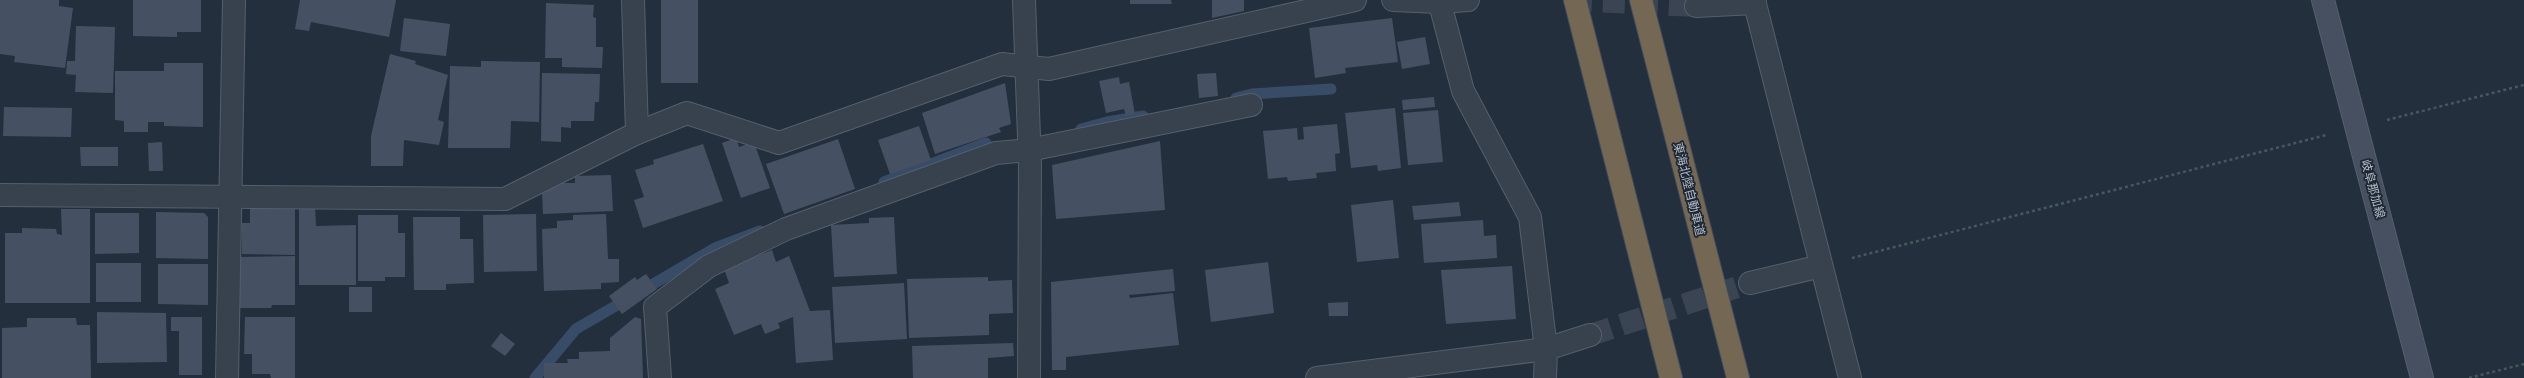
<svg xmlns="http://www.w3.org/2000/svg" width="2524" height="378" viewBox="0 0 2524 378" font-family="'Alegreya Sans','Noto Sans JP',sans-serif">
  <style>
    .lines { fill: none; stroke-linecap: round; stroke-linejoin: round }
    .stream { stroke: #394c67; stroke-width: 11 }
    .building { fill: #455162 }
    .street-tunnel { stroke: #3a4453; stroke-width: 22; stroke-dasharray: 22 11; stroke-linecap: butt }
    .street-casing { stroke: #565f6c; stroke-width: 24 }
    .secondary-casing { stroke: #565f6c; stroke-width: 24 }
    .highway-casing { stroke: #434c59; stroke-width: 24 }
    .path { stroke: #44595c; stroke-width: 2.5; stroke-dasharray: 3 3; stroke-linecap: butt }
    .street { stroke: #38414e; stroke-width: 22 }
    .secondary { stroke: #465061; stroke-width: 22 }
    .highway { stroke: #746855; stroke-width: 22 }
    .labels { text-anchor: middle; stroke-width: 3.5; stroke-linejoin: round; paint-order: stroke }
    .street-label { font-size: 12px; fill: #b4bcc9; stroke: #1d2633 }
  </style>
  <rect width="100%" height="100%" fill="#242f3e"/>
  <g class="lines">
    <g class="stream">
      <path d="M 1236,98 L 1252,94 L 1331,89"/>
      <path d="M 1081,129 L 1107,122 L 1143,116"/>
      <path d="M 884,182 L 986,143"/>
      <path d="M 535,378 L 576,329 L 715,248 L 760,231"/>
    </g>
  </g>
  <g class="building">
    <path d="M 0,0 L 59,0 L 59,6 L 73,8 L 65,68 L 14,62 L 15,56 L 0,54 Z"/>
    <path d="M 133,0 L 201,0 L 201,32 L 177,32 L 177,37 L 133,36 Z"/>
    <path d="M 300,0 L 396,0 L 389,37 L 311,22 L 309,31 L 295,29 Z"/>
    <rect x="661" y="0" width="37" height="83"/>
    <path d="M 1130,0 L 1171,0 L 1172,4 L 1130,4 Z"/>
    <path d="M 1212,0 L 1244,0 L 1244,11 L 1212,18 Z"/>
    <path d="M 546,3 L 594,5 L 593,17 L 596,18 L 596,47 L 603,47 L 602,68 L 562,67 L 562,58 L 545,58 Z"/>
    <path d="M 404,18 L 450,24 L 446,56 L 400,51 Z"/>
    <path d="M 1392,18 L 1398,62 L 1345,68 L 1346,73 L 1315,78 L 1309,28 Z"/>
    <path d="M 76,26 L 115,27 L 113,93 L 75,92 L 76,75 L 66,74 L 67,61 L 75,61 Z"/>
    <path d="M 1425,37 L 1430,64 L 1402,69 L 1397,42 Z"/>
    <path d="M 390,54 L 416,61 L 415,64 L 448,75 L 438,120 L 444,122 L 439,145 L 404,140 L 403,166 L 371,166 L 371,136 Z"/>
    <path d="M 481,61 L 540,62 L 539,122 L 511,121 L 510,148 L 448,148 L 450,66 L 481,67 Z"/>
    <path d="M 164,63 L 203,63 L 203,127 L 164,126 L 164,122 L 148,122 L 148,132 L 124,132 L 124,121 L 115,120 L 115,71 L 164,71 Z"/>
    <path d="M 542,73 L 600,74 L 599,102 L 595,102 L 594,121 L 571,121 L 571,128 L 561,127 L 561,142 L 541,141 Z"/>
    <path d="M 1216,73 L 1218,96 L 1199,98 L 1197,74 Z"/>
    <path d="M 1119,77 L 1120,84 L 1129,82 L 1135,114 L 1126,116 L 1124,109 L 1106,113 L 1099,81 Z"/>
    <path d="M 1005,83 L 1011,124 L 999,128 L 1001,132 L 935,154 L 922,113 Z"/>
    <path d="M 1434,97 L 1435,107 L 1403,110 L 1402,100 Z"/>
    <path d="M 4,107 L 72,108 L 71,137 L 3,136 Z"/>
    <path d="M 1395,108 L 1401,168 L 1378,171 L 1377,165 L 1351,168 L 1345,113 Z"/>
    <path d="M 1438,110 L 1443,162 L 1408,165 L 1403,113 Z"/>
    <path d="M 1337,124 L 1340,153 L 1335,154 L 1336,171 L 1316,173 L 1317,178 L 1288,181 L 1287,177 L 1268,179 L 1263,131 L 1297,128 L 1298,140 L 1304,139 L 1303,127 Z"/>
    <path d="M 919,126 L 931,160 L 890,174 L 878,140 Z"/>
    <path d="M 736,138 L 739,147 L 754,142 L 770,188 L 741,198 L 722,143 Z"/>
    <path d="M 838,139 L 855,189 L 784,214 L 766,164 Z"/>
    <path d="M 1160,141 L 1165,210 L 1056,219 L 1052,165 Z"/>
    <path d="M 162,142 L 163,171 L 149,171 L 148,143 Z"/>
    <path d="M 703,144 L 723,201 L 643,228 L 634,200 L 644,197 L 635,170 L 654,164 L 653,160 Z"/>
    <path d="M 80,147 L 118,147 L 118,166 L 81,166 Z"/>
    <path d="M 611,175 L 613,211 L 543,214 L 542,192 L 561,183 L 575,183 L 575,176 Z"/>
    <path d="M 1393,200 L 1399,258 L 1357,262 L 1351,205 Z"/>
    <path d="M 1459,202 L 1461,216 L 1414,220 L 1412,206 Z"/>
    <path d="M 250,206 L 295,206 L 295,255 L 242,254 L 242,223 L 250,223 Z"/>
    <path d="M 299,206 L 315,206 L 316,226 L 356,225 L 356,285 L 299,285 Z"/>
    <path d="M 61,209 L 90,209 L 90,303 L 5,303 L 5,233 L 22,233 L 22,228 L 56,229 L 57,234 L 62,235 Z"/>
    <path d="M 156,212 L 204,213 L 208,217 L 208,259 L 156,258 Z"/>
    <path d="M 95,213 L 139,213 L 139,253 L 95,254 Z"/>
    <path d="M 536,214 L 537,271 L 484,272 L 483,215 Z"/>
    <path d="M 606,214 L 608,259 L 619,259 L 619,282 L 601,283 L 601,289 L 544,291 L 542,229 L 557,228 L 557,221 L 573,220 L 573,215 Z"/>
    <path d="M 358,215 L 398,215 L 398,233 L 405,233 L 405,277 L 385,277 L 385,281 L 358,281 Z"/>
    <path d="M 413,217 L 460,217 L 460,239 L 473,239 L 474,283 L 446,284 L 446,290 L 414,290 Z"/>
    <path d="M 894,217 L 897,274 L 834,277 L 831,225 L 869,223 L 869,218 Z"/>
    <path d="M 1483,220 L 1484,236 L 1496,235 L 1497,258 L 1424,263 L 1421,224 Z"/>
    <path d="M 772,250 L 776,262 L 789,256 L 810,311 L 830,310 L 833,360 L 796,363 L 793,317 L 778,323 L 780,328 L 765,334 L 761,324 L 734,335 L 715,289 L 729,283 L 724,269 Z"/>
    <path d="M 295,256 L 295,305 L 272,305 L 271,308 L 236,308 L 236,257 Z"/>
    <path d="M 1268,262 L 1274,313 L 1211,322 L 1205,270 Z"/>
    <rect x="96" y="263" width="45" height="39"/>
    <path d="M 158,264 L 208,264 L 208,305 L 158,304 Z"/>
    <path d="M 1512,266 L 1516,319 L 1446,324 L 1441,270 Z"/>
    <path d="M 1173,269 L 1175,291 L 1129,295 L 1130,298 L 1173,293 L 1179,345 L 1066,357 L 1066,370 L 1052,370 L 1051,282 Z"/>
    <path d="M 646,274 L 657,289 L 622,314 L 609,296 L 635,277 L 637,280 Z"/>
    <path d="M 988,277 L 988,281 L 1012,280 L 1013,313 L 989,314 L 989,335 L 909,338 L 907,279 Z"/>
    <path d="M 904,283 L 907,339 L 835,343 L 832,287 Z"/>
    <rect x="349" y="287" width="23" height="25"/>
    <path d="M 1348,302 L 1348,316 L 1329,316 L 1328,303 Z"/>
    <path d="M 97,312 L 166,313 L 167,362 L 97,363 Z"/>
    <path d="M 171,317 L 202,317 L 202,375 L 179,375 L 179,331 L 171,331 Z"/>
    <path d="M 245,317 L 295,317 L 295,378 L 271,378 L 270,374 L 252,374 L 252,354 L 244,354 Z"/>
    <path d="M 635,317 L 641,319 L 643,378 L 544,378 L 544,363 L 568,363 L 567,359 L 579,359 L 579,352 L 610,351 L 610,338 Z"/>
    <path d="M 27,318 L 76,318 L 77,325 L 90,325 L 91,378 L 2,378 L 2,328 L 27,327 Z"/>
    <path d="M 501,333 L 515,344 L 505,356 L 491,346 Z"/>
    <path d="M 1013,343 L 1014,356 L 988,358 L 988,378 L 913,378 L 912,346 Z"/>
  </g>
  <g class="lines">
    <g class="street-tunnel">
      <path d="M 1570,0 L 1696,6"/>
      <path d="M 1590,335 L 1750,283"/>
    </g>
    <defs>
      <g id="street">
        <path d="M 633,0 L 637,133"/>
        <path d="M 1024,0 L 1030,165 L 1029,378"/>
        <path d="M 1393,0 L 1439,2 L 1468,0"/>
        <path d="M 1439,0 L 1463,91 L 1530,217 L 1546,349 L 1545,378"/>
        <path d="M 1754,0 L 1850,378"/>
        <path d="M 1696,6 L 1755,3"/>
        <path d="M 0,195 L 505,199 L 637,133 L 687,113 L 779,143 L 1002,64 L 1049,69 L 1355,0"/>
        <path d="M 1750,283 L 1821,266"/>
        <path d="M 227,378 L 234,0"/>
        <path d="M 660,378 L 655,307 L 709,266 L 786,229 L 996,153 L 1029,150 L 1251,105"/>
        <path d="M 1317,378 L 1546,349 L 1590,335"/>
      </g>
      <path id="secondary" d="M 2323,0 L 2422,378"/>
      <g id="highway">
        <path d="M 1575,0 L 1671,378"/>
        <path d="M 1641,0 L 1738,378"/>
      </g>
    </defs>
    <use href="#street" class="street-casing"/>
    <use href="#secondary" class="secondary-casing"/>
    <use href="#highway" class="highway-casing"/>
    <g class="path">
      <path d="M 2387,120 L 2524,85"/>
      <path d="M 1852,258 L 2326,135"/>
      <path d="M 2469,378 L 2524,364"/>
    </g>
    <use href="#street" class="street"/>
    <use href="#secondary" class="secondary"/>
    <use href="#highway" class="highway"/>
  </g>
  <g class="labels">
    <g class="street-label">
      <text transform="translate(1689 189) rotate(76)" y="4">東海北陸自動車道</text>
      <text transform="translate(2373 189) rotate(75)" y="4">岐阜那加線</text>
    </g>
  </g>
</svg>
